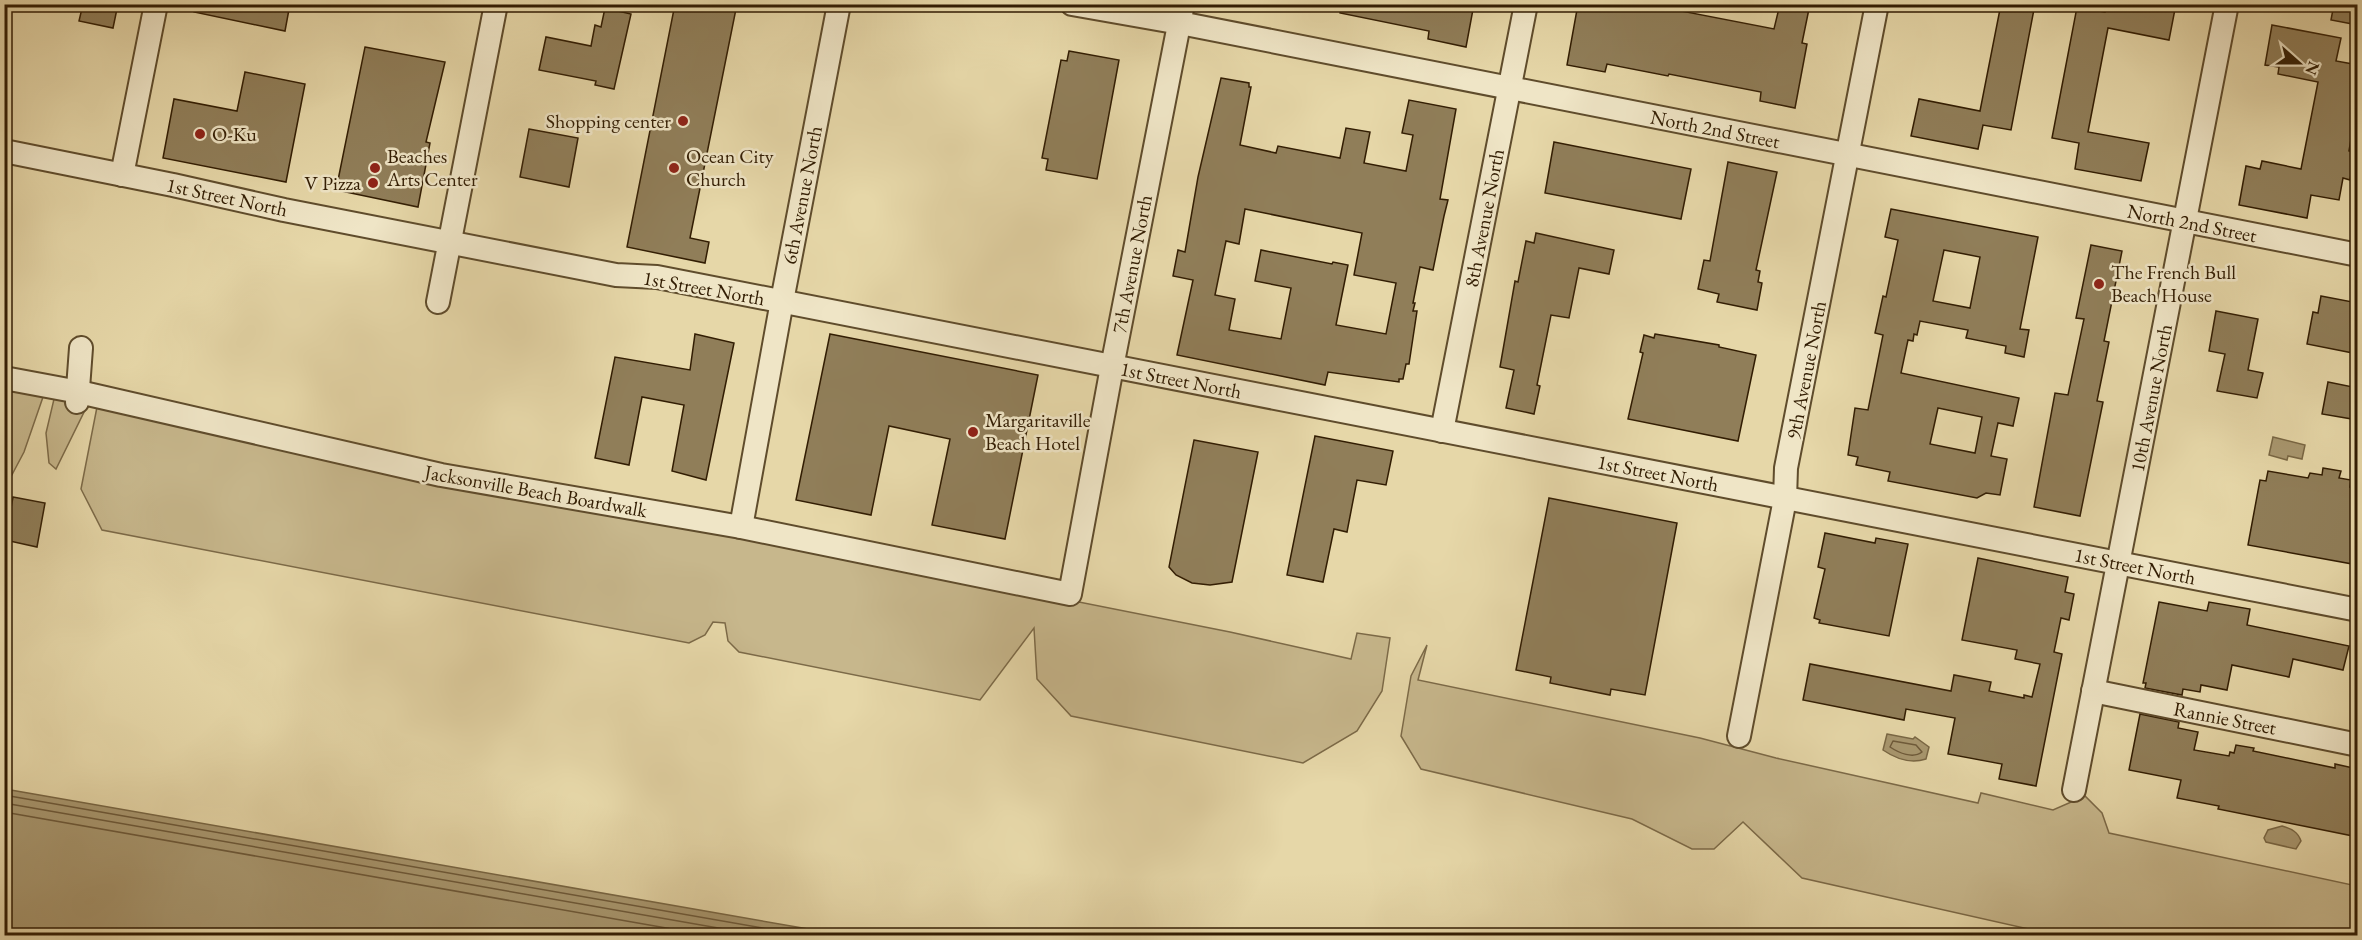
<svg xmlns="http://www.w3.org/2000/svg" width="2362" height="940" viewBox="0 0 2362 940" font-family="'EB Garamond',serif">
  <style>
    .green { fill: #c7b78c; stroke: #7c6a48; stroke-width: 1.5 }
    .water { fill: #a99870; stroke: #796744; stroke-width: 1.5 }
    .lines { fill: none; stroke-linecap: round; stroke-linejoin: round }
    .shore { stroke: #6e5a3a; stroke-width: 1.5 }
    .building { fill: #907e59; stroke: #321d03; stroke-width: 1.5; fill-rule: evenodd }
    .minor-casing { stroke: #5f4c2c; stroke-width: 26 }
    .minor { stroke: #efe5c6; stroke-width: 22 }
    .poi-dot { fill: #8f2418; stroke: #efe5c6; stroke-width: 2 }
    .labels { text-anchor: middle; stroke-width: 5; stroke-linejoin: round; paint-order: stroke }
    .poi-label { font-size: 20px; fill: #321d03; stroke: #efe5c6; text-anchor: start }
    .street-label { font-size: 20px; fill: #321d03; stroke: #efe5c6 }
  </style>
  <rect width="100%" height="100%" fill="#e6d7a8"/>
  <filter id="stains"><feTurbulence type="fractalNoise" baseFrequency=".00333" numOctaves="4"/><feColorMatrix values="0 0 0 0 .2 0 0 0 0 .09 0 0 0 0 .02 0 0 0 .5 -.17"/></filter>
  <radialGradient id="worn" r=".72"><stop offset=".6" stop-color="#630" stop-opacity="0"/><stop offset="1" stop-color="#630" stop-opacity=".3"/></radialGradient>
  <g class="green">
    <path d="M 5,389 L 43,397 L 24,452 L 5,488 Z"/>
    <path d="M 54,399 L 88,404 L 56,469 L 49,463 L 46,433 Z"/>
    <path d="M 97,407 L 1230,632 L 1351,659 L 1357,633 L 1390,638 L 1382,691 L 1357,731 L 1303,763 L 1071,716 L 1037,679 L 1034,628 L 980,700 L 739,652 L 728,641 L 725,623 L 713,622 L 705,635 L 689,643 L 102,530 L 81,489 Z"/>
    <path d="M 1427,645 L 1418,680 L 1700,738 L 1776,758 L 1978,803 L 1981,793 L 2053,810 L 2085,796 L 2102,813 L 2109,833 L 2357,886 L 2357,935 L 2055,935 L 1802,878 L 1743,822 L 1714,849 L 1692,849 L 1632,819 L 1421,769 L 1401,736 L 1411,676 Z"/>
  </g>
  <g class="water">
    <path d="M 2273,437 L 2305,445 L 2302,459 L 2288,456 L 2287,460 L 2269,455 Z"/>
    <path d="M 1887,734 L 1913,739 L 1915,737 L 1929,747 L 1926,759 C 1910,764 1896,759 1883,750 Z"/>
    <path d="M 5,789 L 843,935 L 5,935 Z"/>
    <path d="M 2282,826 C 2292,829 2298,832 2301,841 L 2296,849 L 2266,842 L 2264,838 L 2268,830 Z"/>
  </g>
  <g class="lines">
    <g class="shore">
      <path d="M 1893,741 L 1916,745 L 1922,752 C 1913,759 1899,753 1890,747 Z"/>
      <path d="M 4,795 L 808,936"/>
      <path d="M 4,803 L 764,936"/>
      <path d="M 4,812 L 712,936"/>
    </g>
  </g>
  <g class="building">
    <path d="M 83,4 L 118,4 L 113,28 L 79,21 Z"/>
    <path d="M 195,4 L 290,4 L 285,31 L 194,12 Z"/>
    <path d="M 675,4 L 737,4 L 690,238 L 709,242 L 705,263 L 627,247 Z"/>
    <path d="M 1341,4 L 1474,4 L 1466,47 L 1428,39 L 1429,31 L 1340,13 Z"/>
    <path d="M 1578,4 L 1661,4 L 1681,9 L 1681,11 L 1774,29 L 1780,4 L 1810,4 L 1802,43 L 1807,44 L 1795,108 L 1760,101 L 1761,92 L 1669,74 L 1668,76 L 1607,64 L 1605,72 L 1567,65 Z"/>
    <path d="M 2001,4 L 2035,4 L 2011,130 L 1983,125 L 1978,149 L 1911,136 L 1919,99 L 1980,111 Z"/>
    <path d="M 2106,4 L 2176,4 L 2169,40 L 2108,28 L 2088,132 L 2149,143 L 2141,181 L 2075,169 L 2079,143 L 2052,138 L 2077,7 L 2105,12 Z"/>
    <path d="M 2334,4 L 2358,4 L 2358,25 L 2331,20 Z"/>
    <path d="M 605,8 L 631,14 L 614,89 L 595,85 L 596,81 L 539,70 L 546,37 L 591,46 L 595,25 L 601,27 Z"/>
    <path d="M 2272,25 L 2341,38 L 2336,61 L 2358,65 L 2358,117 L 2355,116 L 2349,151 L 2355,152 L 2350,180 L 2343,178 L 2339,200 L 2311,195 L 2307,218 L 2239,205 L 2246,166 L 2260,169 L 2262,161 L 2301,169 L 2318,82 L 2278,74 L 2279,67 L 2265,65 Z"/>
    <path d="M 365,47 L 445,62 L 426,142 L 430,143 L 418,207 L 336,190 Z"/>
    <path d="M 1069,51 L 1119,60 L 1097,179 L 1046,170 L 1048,159 L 1042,158 L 1061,60 L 1067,61 Z"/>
    <path d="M 245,72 L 305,84 L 286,182 L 163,158 L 174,99 L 237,111 Z"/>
    <path d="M 1221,78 L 1249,83 L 1249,87 L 1251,87 L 1240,145 L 1276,153 L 1278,146 L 1340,158 L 1346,128 L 1370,132 L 1364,163 L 1406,171 L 1413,135 L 1402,133 L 1409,100 L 1456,109 L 1440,199 L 1448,200 L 1444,216 L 1433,270 L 1420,267 L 1413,303 L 1415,303 L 1413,311 L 1417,311 L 1409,364 L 1406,364 L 1403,379 L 1399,379 L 1399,382 L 1328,372 L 1325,385 L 1177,355 L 1193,280 L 1173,276 L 1178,250 L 1185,252 L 1198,177 ZM 1245,209 L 1362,233 L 1354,275 L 1396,283 L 1386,334 L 1336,325 L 1348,265 L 1333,262 L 1332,264 L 1261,250 L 1255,281 L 1291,288 L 1281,339 L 1229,330 L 1235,299 L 1215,295 L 1226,241 L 1239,244 Z"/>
    <path d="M 529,129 L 578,138 L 569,187 L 520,177 Z"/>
    <path d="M 1554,142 L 1691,169 L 1681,219 L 1545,193 Z"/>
    <path d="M 1728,162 L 1777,172 L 1756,270 L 1760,271 L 1758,282 L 1762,283 L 1757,310 L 1717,302 L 1719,294 L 1698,289 L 1704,260 L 1710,261 Z"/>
    <path d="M 1891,209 L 2038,237 L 2020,329 L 2029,330 L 2024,357 L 2005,353 L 2006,346 L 1966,338 L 1968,330 L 1920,321 L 1917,335 L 1914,334 L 1913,341 L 1908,340 L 1901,373 L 2019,398 L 2013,426 L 1998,423 L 1991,456 L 2007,459 L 2000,495 L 1986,493 L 1977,498 L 1888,481 L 1890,472 L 1856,465 L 1858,457 L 1848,455 L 1855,408 L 1868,410 L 1883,335 L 1875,333 L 1883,296 L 1886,297 L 1898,240 L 1885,237 ZM 1944,250 L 1980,257 L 1970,308 L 1933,301 ZM 1938,408 L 1982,417 L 1975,453 L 1930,444 Z"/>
    <path d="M 1536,233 L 1614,250 L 1609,274 L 1579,268 L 1569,318 L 1551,315 L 1537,385 L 1540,386 L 1534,414 L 1506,408 L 1514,370 L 1500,367 L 1515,281 L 1518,282 L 1526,241 L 1534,243 Z"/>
    <path d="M 2091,245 L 2122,251 L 2104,341 L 2109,342 L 2097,401 L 2103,402 L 2080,516 L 2034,507 L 2055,393 L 2068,395 L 2084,319 L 2076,318 Z"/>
    <path d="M 2321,296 L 2358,303 L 2358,354 L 2307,344 L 2313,312 L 2318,313 Z"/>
    <path d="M 2216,311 L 2258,319 L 2248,370 L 2263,373 L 2257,398 L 2217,391 L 2225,354 L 2209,351 Z"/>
    <path d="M 695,334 L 734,343 L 706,480 L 672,471 L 684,405 L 642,397 L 629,465 L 595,458 L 615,357 L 690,370 Z"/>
    <path d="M 830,334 L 1038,375 L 1005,539 L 932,525 L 950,439 L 889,426 L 871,515 L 796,500 Z"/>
    <path d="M 1655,334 L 1719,345 L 1719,347 L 1756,355 L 1738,441 L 1628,419 L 1643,353 L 1640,352 L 1644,335 L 1654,338 Z"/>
    <path d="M 2328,382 L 2358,388 L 2358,420 L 2322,414 Z"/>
    <path d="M 1315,436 L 1393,451 L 1386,485 L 1357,480 L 1347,532 L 1334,529 L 1323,582 L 1287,575 Z"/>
    <path d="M 1194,440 L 1258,452 L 1232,582 L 1210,585 L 1192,583 L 1176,575 L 1169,567 Z"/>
    <path d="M 2323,468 L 2341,471 L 2339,478 L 2351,480 L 2350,487 L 2358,488 L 2358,565 L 2248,545 L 2260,480 L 2266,481 L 2268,471 L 2308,478 L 2310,473 L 2322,475 Z"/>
    <path d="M 13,497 L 45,503 L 37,547 L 5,540 Z"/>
    <path d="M 1549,498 L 1677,523 L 1645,695 L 1611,689 L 1610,695 L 1550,683 L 1551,677 L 1516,670 Z"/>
    <path d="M 1825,533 L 1875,543 L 1876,538 L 1908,544 L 1889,636 L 1819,623 L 1820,620 L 1814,618 L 1825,569 L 1818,567 Z"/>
    <path d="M 1978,558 L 2068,577 L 2065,592 L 2074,594 L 2069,620 L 2061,618 L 2054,652 L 2062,654 L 2036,786 L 1999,779 L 2002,764 L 1948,754 L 1955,718 L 1906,709 L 1904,720 L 1803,700 L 1810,664 L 1951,691 L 1954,675 L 1991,682 L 1989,691 L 2024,698 L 2024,695 L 2032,697 L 2040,664 L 2015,659 L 2017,650 L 1962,640 Z"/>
    <path d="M 2159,602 L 2207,611 L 2209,602 L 2250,609 L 2247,625 L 2349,646 L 2343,670 L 2293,659 L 2289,677 L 2232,665 L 2227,690 L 2201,685 L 2200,692 L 2183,689 L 2182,695 L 2145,688 L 2146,683 L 2143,683 Z"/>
    <path d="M 2140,714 L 2179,722 L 2178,728 L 2198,732 L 2194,750 L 2229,756 L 2230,752 L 2234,753 L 2236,745 L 2254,748 L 2253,751 L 2335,768 L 2335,764 L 2358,769 L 2358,837 L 2218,809 L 2219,806 L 2177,798 L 2181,780 L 2129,770 Z"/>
  </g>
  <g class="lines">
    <defs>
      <g id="minor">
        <path d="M 1072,4 L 1180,23 L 2358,255"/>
        <path d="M 4,151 L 173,185 L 284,210 L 616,275 L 657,277 L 2358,610"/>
        <path d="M 122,175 L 156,4"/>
        <path d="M 438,302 L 496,4"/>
        <path d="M 4,378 L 79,392 L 441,475 L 741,527 L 1070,594 L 1112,367 L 1183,4"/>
        <path d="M 77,402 L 81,348"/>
        <path d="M 1442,431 L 1526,4"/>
        <path d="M 741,527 L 782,301 L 839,4"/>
        <path d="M 2093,691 L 2358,745"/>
        <path d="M 1739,736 L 1785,499 L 1786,468 L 1877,4"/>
        <path d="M 2074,790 L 2227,4"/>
      </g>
    </defs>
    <use href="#minor" class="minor-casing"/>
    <use href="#minor" class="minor"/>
  </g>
  <g class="poi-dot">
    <circle cx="683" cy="121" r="6"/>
    <circle cx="200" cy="134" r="6"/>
    <circle cx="375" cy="168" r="6"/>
    <circle cx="674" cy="168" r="6"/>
    <circle cx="373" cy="183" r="6"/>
    <circle cx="2099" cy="284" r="6"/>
    <circle cx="973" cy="432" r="6"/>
  </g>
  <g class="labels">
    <g class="poi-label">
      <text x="671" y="128" text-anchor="end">Shopping center</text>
      <text x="212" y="141">O-Ku</text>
      <text x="387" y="163">Beaches<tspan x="387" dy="23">Arts Center</tspan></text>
      <text x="686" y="163">Ocean City<tspan x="686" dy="23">Church</tspan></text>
      <text x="361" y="190" text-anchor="end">V Pizza</text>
      <text x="2111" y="279">The French Bull<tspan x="2111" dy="23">Beach House</tspan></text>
      <text x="985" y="427">Margaritaville<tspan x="985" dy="23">Beach Hotel</tspan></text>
    </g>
    <g class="street-label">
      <text transform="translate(1715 129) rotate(11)" y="7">North 2nd Street</text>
      <text transform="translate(802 195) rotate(-79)" y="7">6th Avenue North</text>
      <text transform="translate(227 197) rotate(12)" y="7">1st Street North</text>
      <text transform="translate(1484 218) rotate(-79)" y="7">8th Avenue North</text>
      <text transform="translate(2192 223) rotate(11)" y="7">North 2nd Street</text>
      <text transform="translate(1132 264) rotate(-79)" y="7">7th Avenue North</text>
      <text transform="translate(704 288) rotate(10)" y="7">1st Street North</text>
      <text transform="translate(1806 370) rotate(-79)" y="7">9th Avenue North</text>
      <text transform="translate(1181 380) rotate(11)" y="7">1st Street North</text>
      <text transform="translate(2151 398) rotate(-79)" y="7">10th Avenue North</text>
      <text transform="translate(1658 473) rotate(11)" y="7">1st Street North</text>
      <text transform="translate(536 491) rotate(10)" y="7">Jacksonville Beach Boardwalk</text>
      <text transform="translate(2135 566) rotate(11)" y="7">1st Street North</text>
      <text transform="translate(2225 718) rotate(11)" y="7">Rannie Street</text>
    </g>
  </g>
  <rect width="2362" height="940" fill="none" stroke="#e6d7a8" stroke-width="24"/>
  <rect x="6" y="6" width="2350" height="928" fill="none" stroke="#321d03" stroke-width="3"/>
  <rect x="12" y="12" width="2338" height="916" fill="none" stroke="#321d03" stroke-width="1.5"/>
  <g transform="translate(2299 63) rotate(111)" stroke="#efe5c6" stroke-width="4.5" paint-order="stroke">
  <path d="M0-4.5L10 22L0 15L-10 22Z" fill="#321d03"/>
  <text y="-9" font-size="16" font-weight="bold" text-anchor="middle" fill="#321d03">N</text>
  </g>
  <rect width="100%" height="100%" filter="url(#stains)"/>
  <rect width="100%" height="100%" fill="url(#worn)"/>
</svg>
